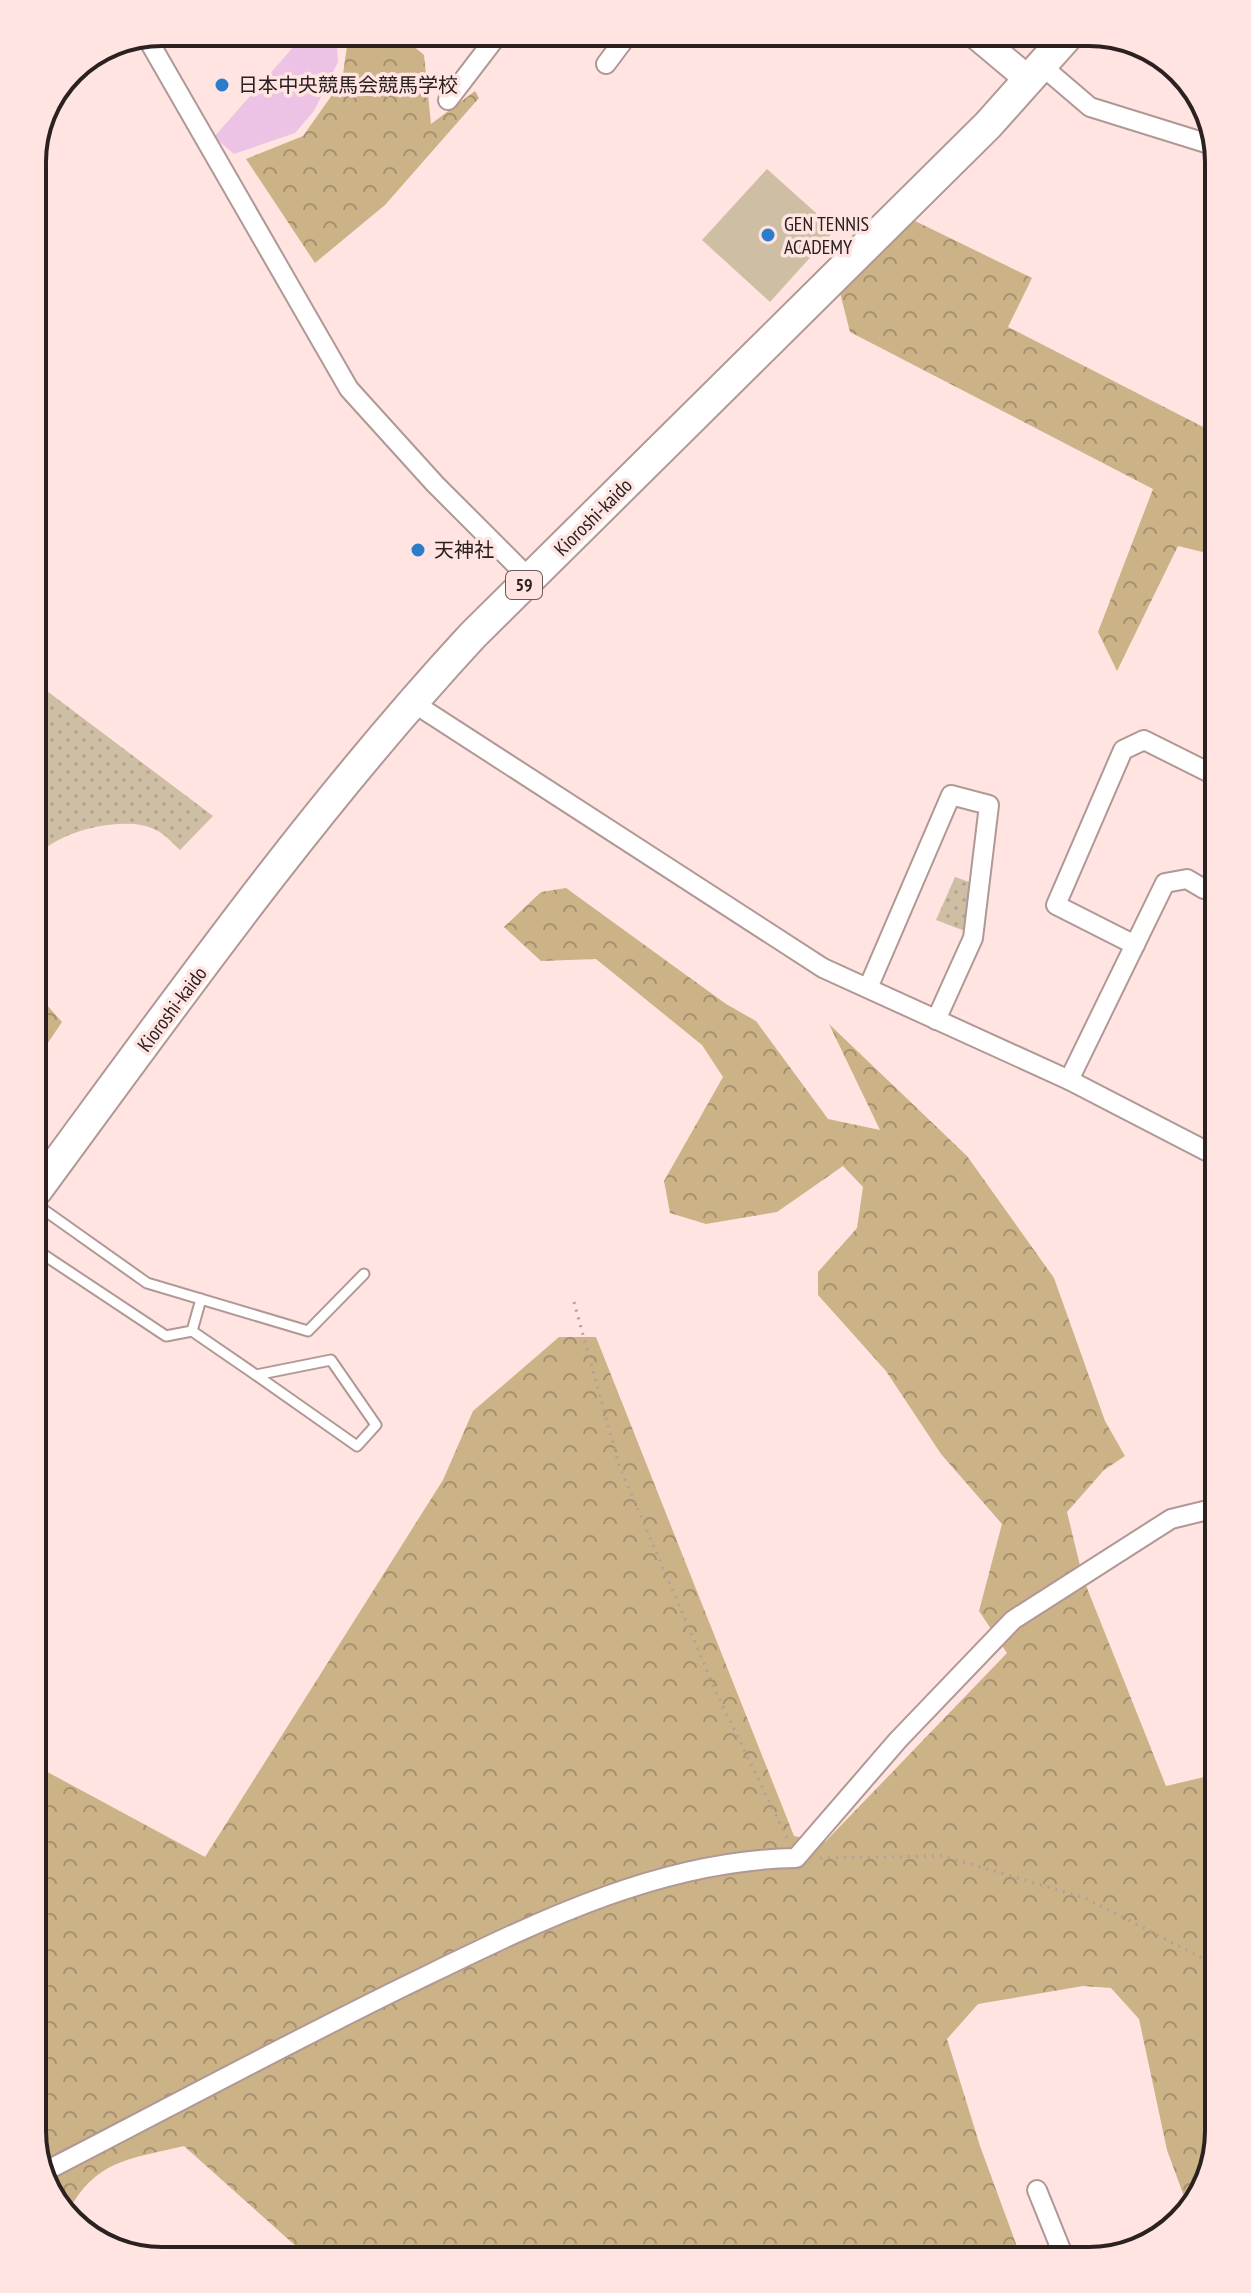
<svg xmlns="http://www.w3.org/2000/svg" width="1251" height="2293" viewBox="0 0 1251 2293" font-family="'PT Sans Narrow','Noto Sans JP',sans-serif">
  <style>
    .green { fill: url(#green-dots) }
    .forest { fill: url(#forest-crowns) }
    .pitch { fill: #cebea3 }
    .water { fill: #ecc3e4 }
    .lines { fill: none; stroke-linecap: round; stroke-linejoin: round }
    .lane-casing { stroke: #b09895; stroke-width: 13 }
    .street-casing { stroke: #b09895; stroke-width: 22 }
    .secondary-casing { stroke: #b09895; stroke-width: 30 }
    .primary-casing { stroke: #b09895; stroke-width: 34 }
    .path { stroke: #b49f9d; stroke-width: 3; stroke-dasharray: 2 6; stroke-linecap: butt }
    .lane { stroke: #fff; stroke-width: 9 }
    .street { stroke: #fff; stroke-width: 18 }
    .secondary { stroke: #fff; stroke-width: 26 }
    .primary { stroke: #fff; stroke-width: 30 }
    .poi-dot { fill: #2b7dcc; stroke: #ffe4e1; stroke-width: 3 }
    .labels { text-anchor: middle; stroke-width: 7; stroke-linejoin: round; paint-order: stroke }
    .shield { fill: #ffe4e1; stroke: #6a5c5a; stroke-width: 2 }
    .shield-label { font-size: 18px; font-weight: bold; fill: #2a2120 }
    .poi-label { font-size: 20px; fill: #2a2120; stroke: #ffe4e1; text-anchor: start }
    .street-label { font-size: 20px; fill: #2a2120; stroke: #ffe4e1 }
    .rim { fill: none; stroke: #2a2120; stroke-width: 4 }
  </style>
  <defs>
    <pattern id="green-dots" width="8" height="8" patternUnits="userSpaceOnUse" patternTransform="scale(2)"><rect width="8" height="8" fill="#cebea3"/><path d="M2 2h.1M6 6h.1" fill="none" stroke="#b1a38c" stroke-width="1.8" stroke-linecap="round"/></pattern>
    <pattern id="forest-crowns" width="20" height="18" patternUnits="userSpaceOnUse" patternTransform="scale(2)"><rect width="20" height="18" fill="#ccb287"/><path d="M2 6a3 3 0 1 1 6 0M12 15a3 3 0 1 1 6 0" fill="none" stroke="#a6906e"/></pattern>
  </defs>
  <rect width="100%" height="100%" fill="#ffe4e1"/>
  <g class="green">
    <path d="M 35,682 L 213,816 L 180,850 C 173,844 165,834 156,830 C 126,814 55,831 36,858 Z"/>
    <path d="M 955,877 L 975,884 L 965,931 L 936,920 Z"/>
  </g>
  <g class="forest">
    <path d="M 349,32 L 397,32 L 424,55 L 431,124 L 475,91 L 479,98 L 385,205 L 315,263 L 246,159 L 303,136 L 342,81 Z"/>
    <path d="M 911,219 L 1032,278 L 1008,327 L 1211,431 L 1211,554 L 1178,546 L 1117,671 L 1098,632 L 1153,489 L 850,332 L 839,289 Z"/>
    <path d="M 566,888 L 726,1004 L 756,1021 L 828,1119 L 880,1130 L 829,1024 L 967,1156 L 1054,1278 L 1105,1421 L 1125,1456 L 1104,1470 L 1067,1512 L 1083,1578 L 1166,1786 L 1217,1774 L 1219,2132 L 1197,2203 L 1189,2210 L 1167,2150 L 1139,2019 L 1111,1988 L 1083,1986 L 978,2004 L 947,2039 L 980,2146 L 1019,2252 L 325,2259 L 298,2248 L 184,2146 C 136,2158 101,2158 73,2203 L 78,2224 L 42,2181 L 40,1768 L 205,1857 L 443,1480 L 473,1411 L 559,1337 L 596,1337 L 794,1836 L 825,1842 L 1007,1653 L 979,1611 L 1002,1524 L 941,1454 L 886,1371 L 818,1295 L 818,1272 L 857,1228 L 863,1187 L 843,1166 L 777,1212 L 706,1224 L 670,1213 L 664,1181 L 723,1077 L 702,1045 L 596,959 L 541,961 L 504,927 L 541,892 Z"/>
    <path d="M 36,993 L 62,1022 L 37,1059 Z"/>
  </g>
  <path class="pitch" d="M 767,169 L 835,230 L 770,302 L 702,240 Z"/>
  <path class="water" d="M 281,32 L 336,32 L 338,62 L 314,111 L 295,133 L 234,154 L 214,137 L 296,44 Z"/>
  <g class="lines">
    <defs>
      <g id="lane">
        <path d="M 37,1205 L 147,1283 L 308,1331 L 364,1274"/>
        <path d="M 38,1251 L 166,1336 L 192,1331 L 201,1299"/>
        <path d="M 192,1331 L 256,1375 L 331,1360 L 376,1425 L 357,1446 L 256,1375"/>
      </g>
      <g id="street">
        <path d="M 147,38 L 349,389 L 435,484 L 530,579"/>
        <path d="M 606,64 L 630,32"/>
        <path d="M 1042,66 L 1090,107 L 1209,144"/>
        <path d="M 448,100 L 500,32"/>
        <path d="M 412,702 L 823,968 L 1069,1080 L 1214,1155"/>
        <path d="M 1135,945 L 1056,905 L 1123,750 L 1144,740 L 1212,774"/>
        <path d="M 868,988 L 951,795 L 989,805 L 973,938 L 936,1020"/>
        <path d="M 1069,1080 L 1165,883 L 1187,879 L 1204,889 L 1213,885"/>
        <path d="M 42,2173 C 162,2111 281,2047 403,1987 C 527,1927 655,1860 796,1858 L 898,1740 L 1013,1620 L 1171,1519 L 1216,1508"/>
        <path d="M 1037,2190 L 1062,2252"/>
      </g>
      <path id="secondary" d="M 972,32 L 1029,80"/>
      <path id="primary" d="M 37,1190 C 176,1001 313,808 473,635 L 988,125 L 1071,32"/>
    </defs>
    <use href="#lane" class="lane-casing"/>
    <use href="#street" class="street-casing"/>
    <use href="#secondary" class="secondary-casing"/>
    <use href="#primary" class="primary-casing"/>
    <g class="path">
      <path d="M 574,1302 L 619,1465 L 717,1694 L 788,1840"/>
      <path d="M 820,1858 L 943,1856 L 1085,1898 L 1218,1966"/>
    </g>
    <use href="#lane" class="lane"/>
    <use href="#street" class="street"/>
    <use href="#secondary" class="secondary"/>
    <use href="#primary" class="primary"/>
  </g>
  <g class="poi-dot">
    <circle cx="222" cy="85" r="8"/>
    <circle cx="768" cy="235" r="8"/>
    <circle cx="418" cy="550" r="8"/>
  </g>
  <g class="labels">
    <rect class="shield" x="506" y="571" width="36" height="28" rx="6"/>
    <g class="shield-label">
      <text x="524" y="591">59</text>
    </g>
    <g class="poi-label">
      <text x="238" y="92">日本中央競馬会競馬学校</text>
      <text x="784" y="231">GEN TENNIS<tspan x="784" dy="23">ACADEMY</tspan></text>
      <text x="434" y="557">天神社</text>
    </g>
    <g class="street-label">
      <text transform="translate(593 517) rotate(-45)" y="7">Kioroshi-kaido</text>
      <text transform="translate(172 1009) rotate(-53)" y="7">Kioroshi-kaido</text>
    </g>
  </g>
  <path d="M0 0H1251V2293H0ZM162 46H1089A116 116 0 0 1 1205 162V2131A116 116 0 0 1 1089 2247H162A116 116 0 0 1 46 2131V162A116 116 0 0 1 162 46Z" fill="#ffe4e1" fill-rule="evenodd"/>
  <path class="rim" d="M162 46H1089A116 116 0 0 1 1205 162V2131A116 116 0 0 1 1089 2247H162A116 116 0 0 1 46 2131V162A116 116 0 0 1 162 46Z"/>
</svg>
